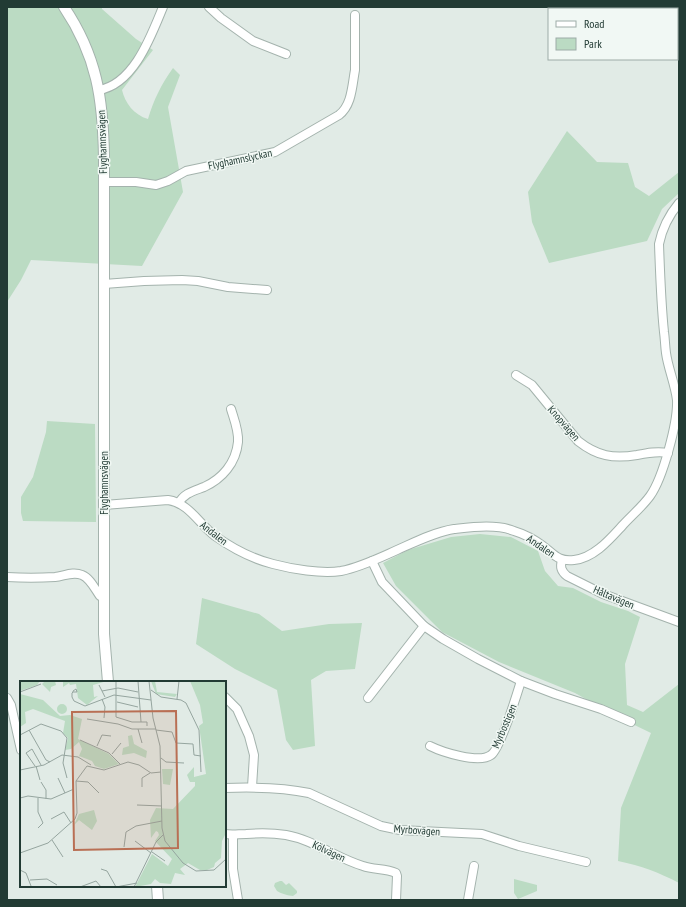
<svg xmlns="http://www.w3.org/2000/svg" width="686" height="907" viewBox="0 0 686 907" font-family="'PT Sans Narrow',sans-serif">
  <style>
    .green { fill: #bbdbc3 }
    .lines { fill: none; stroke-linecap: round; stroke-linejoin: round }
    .minor-casing { stroke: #a4b3ad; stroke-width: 10 }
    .tertiary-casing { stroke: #a4b3ad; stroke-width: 12 }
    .minor { stroke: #fff; stroke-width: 8 }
    .tertiary { stroke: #fff; stroke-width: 10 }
    .labels { text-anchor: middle; stroke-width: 3; stroke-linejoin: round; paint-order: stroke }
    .street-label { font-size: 11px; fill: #223b34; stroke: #f1f8f4 }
    .inset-road { fill: none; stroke: #95a59f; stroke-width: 1 }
    .view { fill: #b96f54; fill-opacity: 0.15; stroke: #b96f54; stroke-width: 2 }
    .inset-edge { fill: none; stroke: #223b34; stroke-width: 2 }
  </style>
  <rect width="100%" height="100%" fill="#e1ebe6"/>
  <g class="green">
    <path d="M 7,7 L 102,7 L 102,9 L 136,39 L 153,50 L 122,90 C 125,103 134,115 148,119 C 154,99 161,85 173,68 L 180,75 L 168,107 L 183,192 L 142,266 L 31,260 L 21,280 L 7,302 Z"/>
    <path d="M 567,131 L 597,162 L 628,163 L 635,187 L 649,196 L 679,172 L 679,193 L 662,209 L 647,241 L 549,263 L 532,222 L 528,192 Z"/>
    <path d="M 47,421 L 95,424 L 96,522 L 23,521 L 21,513 L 21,497 L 33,477 L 46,432 Z"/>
    <path d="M 480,534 L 511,537 L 538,551 L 545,571 L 558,586 L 573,588 L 601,602 L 628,611 L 640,617 L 625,664 L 627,705 L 643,712 L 679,684 L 679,883 C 658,872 642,866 618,861 L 621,808 L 651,733 L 620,718 L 575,693 L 499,662 L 442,632 L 396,586 L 383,563 L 408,550 L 451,537 Z"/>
    <path d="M 202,598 L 259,614 L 282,631 L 329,624 L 362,623 L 355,669 L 326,671 L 311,680 L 315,746 L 293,750 L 286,740 L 277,690 L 235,669 L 196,644 Z"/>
    <path d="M 514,879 L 537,885 L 537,891 L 518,899 L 514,893 Z"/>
    <path d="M 280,881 L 282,881 L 286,885 L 289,883 L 297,891 L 297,893 L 293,896 C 289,896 280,893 277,891 L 274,886 L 275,883 Z"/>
  </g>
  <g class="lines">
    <defs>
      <g id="minor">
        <path d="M 209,7 L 221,18 L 253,41 L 286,54"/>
        <path d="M 99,90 C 134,84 151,36 163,7"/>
        <path d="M 104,182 L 136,182 L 156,185 L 168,181 L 186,171 L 275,152 L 339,115 C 352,105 352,86 355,70 L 355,15"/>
        <path d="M 104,284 L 144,281 L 182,280 L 198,281 L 228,287 L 267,290"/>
        <path d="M 516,375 L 532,385 L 578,441 C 597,456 613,459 637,455 C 647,453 657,451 668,453"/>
        <path d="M 179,503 C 184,493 194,491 204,487 C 222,479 236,463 238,442 C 239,431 234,419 231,409"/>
        <path d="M 104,505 L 168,500 C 189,503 199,524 215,536 C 232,548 253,559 273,564 C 292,569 321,574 341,571 C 361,567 379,558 397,550 C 415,542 435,532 454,529 C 473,527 497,524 514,531 C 524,534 534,539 543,546 C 554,554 558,562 574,560 C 594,558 610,539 622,526 C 631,516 642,507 650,496 C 663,478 678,422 677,400 C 675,384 668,368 666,353 C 665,346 665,339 664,332 C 661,303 660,273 659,244 C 662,229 669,215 679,203"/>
        <path d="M 562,560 C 560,567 561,571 567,576 L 603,594 L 679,622"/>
        <path d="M 372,561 L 382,582 L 424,626 L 443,639 L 478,659 L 521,681 L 555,694 L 601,709 L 631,722"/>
        <path d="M 7,577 C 23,578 39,578 55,577 C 64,576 73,571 82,575 C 90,578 95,589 100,596 L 105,596"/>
        <path d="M 225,697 L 237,709 L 249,736 L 254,755 L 252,787"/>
        <path d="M 7,698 L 11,705 L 21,750"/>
        <path d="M 368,698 L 424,626"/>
        <path d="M 430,746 C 442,752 479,764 491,755 C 500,749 517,694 521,681"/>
        <path d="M 225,788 C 253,787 281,787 309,793 L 381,826 L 400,830 L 482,834 L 519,846 L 586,862"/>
        <path d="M 225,834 C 232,835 239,834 246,834 C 259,833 273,833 286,835 C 314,840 336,858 363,866 C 374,870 385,868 396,873 L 397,876 L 396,900"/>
        <path d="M 233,835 L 233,869 L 238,900"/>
        <path d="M 468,900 L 474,866"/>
      </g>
      <g id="tertiary">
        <path d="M 64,7 C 97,56 103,99 104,157 L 104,634 L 108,682"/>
        <path d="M 157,886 L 158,900"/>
      </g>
    </defs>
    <use href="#minor" class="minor-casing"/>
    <use href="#tertiary" class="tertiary-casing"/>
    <use href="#minor" class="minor"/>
    <use href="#tertiary" class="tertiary"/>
  </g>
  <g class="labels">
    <g class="street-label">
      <text transform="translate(102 142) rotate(-92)" y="4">Flyghamnsvägen</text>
      <text transform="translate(240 159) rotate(-12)" y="4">Flyghamnslyckan</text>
      <text transform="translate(564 423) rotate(49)" y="4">Knopvägen</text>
      <text transform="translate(104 483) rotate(-90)" y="4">Flyghamnsvägen</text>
      <text transform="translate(214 533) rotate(38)" y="4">Andalen</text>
      <text transform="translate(541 546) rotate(34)" y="4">Andalen</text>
      <text transform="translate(614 597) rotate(23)" y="4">Håltavägen</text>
      <text transform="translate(504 726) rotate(-67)" y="4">Myrbostigen</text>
      <text transform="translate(417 830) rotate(4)" y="4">Myrbovägen</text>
      <text transform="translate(329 851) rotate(25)" y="4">Kölvägen</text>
    </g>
  </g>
  <g transform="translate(20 681)">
    <rect width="206" height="206" fill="#e1ebe6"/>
    <path d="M 0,0 L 20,0 L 17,4 L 0,10 ZM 25,0 L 35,0 L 36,4 L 31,6 L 30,11 L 22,3 ZM 43,0 L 87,0 L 73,4 L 74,16 L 78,15 L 67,24 L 58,17 L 56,3 L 50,4 L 49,2 L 43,6 ZM 131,0 L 135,0 L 137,11 L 157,13 L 155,16 L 136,13 ZM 170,0 L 206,1 L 206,152 L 202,160 L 201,177 L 195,182 L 194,186 L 187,189 L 180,189 L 168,182 L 160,188 L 165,194 L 155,192 L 151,203 L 140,202 L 135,198 L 131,203 L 115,206 L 132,173 L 148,185 L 152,178 L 135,160 L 139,154 L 138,151 L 136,150 L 131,157 L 130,139 L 136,127 L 153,128 L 175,105 L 175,101 L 170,101 L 167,94 L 174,86 L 174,96 L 186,93 L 179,45 L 183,42 L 180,24 ZM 0,13 L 23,19 L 40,35 L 50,34 L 62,38 L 58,58 L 89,73 L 99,83 L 84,88 L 75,85 L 72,80 L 59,75 L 62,68 L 59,61 L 51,68 L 45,69 L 48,57 L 43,52 L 45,40 L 13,28 L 5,31 L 6,42 L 0,46 ZM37 28a5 5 0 1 1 10 0a5 5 0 1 1-10 0ZM 112,54 L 114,63 L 127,70 L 126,77 L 114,72 L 102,74 L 103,67 L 109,65 L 108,55 ZM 142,88 L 153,88 L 150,104 L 143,103 ZM 74,129 L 77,140 L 72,149 L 59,139 L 54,144 L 59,133 Z" fill="#bbdbc3"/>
    <path class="inset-road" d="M 96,0 L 96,36 L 112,41 L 127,41 L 127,45M 118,0 L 121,41M 129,0 L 133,37 L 140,65 L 142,147 L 145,160 L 163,182 L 176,190 L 194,189 L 206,178M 79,4 L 85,16M 131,9 L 141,16 L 161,19 L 166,22 L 179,49 L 181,91M 82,10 L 98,7 L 118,11M 0,11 L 21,3M 53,11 L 57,11 L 56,8 L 53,10 L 53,11 L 52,12 L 52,16 L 54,20 L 65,25 L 94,14 L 131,19M 82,18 L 85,26 L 84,37M 157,18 L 159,0M 97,21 L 118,26M 67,38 L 98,43 L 112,48 L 136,48M 118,48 L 122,62M 9,49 L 26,79 L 30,81M 136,49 L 152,51 L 156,62 L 173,63 L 174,74 L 181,75M 0,54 L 21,43 L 41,50 L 47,57 L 43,82 L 47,97M 60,59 L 89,72 L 100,83M 77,65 L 82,54 L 91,55M 92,73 L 101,62M 141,77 L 146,81 L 164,82M 15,85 L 6,72 L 12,68 L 21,84M 16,85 L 20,99M 0,89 L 24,84 L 42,74 L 58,76 L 71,84M 38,97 L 45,112M 56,100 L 68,101 L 79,112M 21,101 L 26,109 L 26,118M 122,106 L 122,97 L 130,92M 0,117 L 8,115 L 31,118 L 54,108M 18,117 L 18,131 L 23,142 L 18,147M 117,124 L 142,125M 31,138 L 44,131 L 51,142M 32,159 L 43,176M 115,160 L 131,172M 104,166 L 106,151 L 116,145 L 142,140M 132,171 L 145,180M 0,172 L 28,162 L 55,138 L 57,132 L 56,100 L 67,85 L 84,89 L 108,81 L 119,84 L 131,92 L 141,91M 81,188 L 87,190 L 96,206M 0,189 L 6,192 L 11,205M 10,199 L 27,198 L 37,204M 60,206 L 76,200 L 81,206M 96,206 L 117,202M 114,206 L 136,161 L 143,154"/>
    <path class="view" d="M 156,30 L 158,167 L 54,169 L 52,31 Z"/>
    <rect width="206" height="206" class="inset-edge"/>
  </g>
  <rect width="686" height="907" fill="none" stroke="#223b34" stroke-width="16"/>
  <rect x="548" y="8" width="130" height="52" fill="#f1f8f4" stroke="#9eaca7"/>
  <rect x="556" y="21" width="20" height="6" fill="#ffffff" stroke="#9eaca7"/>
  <text x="584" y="28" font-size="12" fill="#223b34">Road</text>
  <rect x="556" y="38" width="20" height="12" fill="#bbdbc3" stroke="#9eaca7"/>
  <text x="584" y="48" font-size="12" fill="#223b34">Park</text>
</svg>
